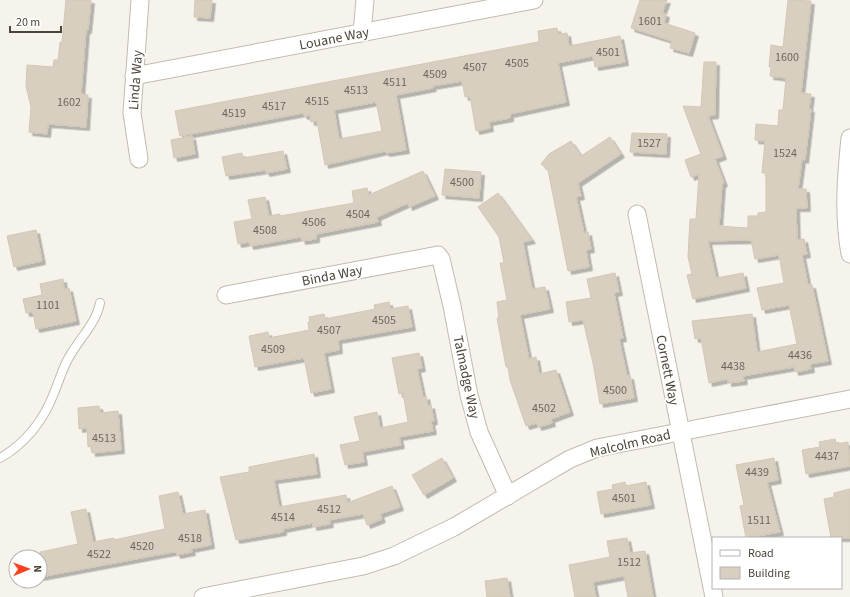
<svg xmlns="http://www.w3.org/2000/svg" width="850" height="597" viewBox="0 0 850 597" font-family="'Source Sans 3',sans-serif">
  <style>
    .building { fill: #d8cfc1; stroke: #d3c7b4; fill-rule: evenodd; filter: url(#shadow) }
    .lines { fill: none; stroke-linecap: round; stroke-linejoin: round }
    .service-casing { stroke: #c2bbae; stroke-width: 10 }
    .minor-casing { stroke: #c2bbae; stroke-width: 19 }
    .service { stroke: #fff; stroke-width: 8 }
    .minor { stroke: #fff; stroke-width: 17 }
    .labels { text-anchor: middle; stroke-width: 3.5; stroke-linejoin: round; paint-order: stroke }
    .number-label { font-size: 12px; fill: #6e675b }
    .street-label { font-size: 14px; fill: #4b4439; stroke: #fff }
  </style>
  <defs>
    <filter id="shadow"><feDropShadow dx="3.5" dy="3.5" stdDeviation="0" flood-color="#0004"/></filter>
  </defs>
  <rect width="100%" height="100%" fill="#f6f3ec"/>
  <g class="building">
    <path d="M 66,0 L 91,0 L 88,30 L 86,30 L 81,94 L 88,95 L 86,127 L 48,124 L 47,134 L 29,132 L 31,107 L 26,86 L 27,65 L 53,67 L 54,60 L 58,60 L 60,42 L 62,42 Z"/>
    <path d="M 195,0 L 212,0 L 210,18 L 194,17 Z"/>
    <path d="M 640,0 L 667,0 L 662,13 L 666,14 L 664,23 L 695,33 L 689,53 L 670,48 L 672,41 L 631,28 Z"/>
    <path d="M 788,0 L 811,1 L 801,93 L 811,94 L 809,109 L 811,109 L 805,160 L 802,159 L 798,189 L 806,189 L 807,208 L 796,208 L 797,240 L 804,239 L 807,254 L 802,255 L 808,285 L 812,285 L 828,361 L 810,364 L 811,369 L 795,372 L 794,367 L 743,376 L 744,381 L 728,383 L 728,379 L 709,383 L 701,338 L 695,339 L 692,321 L 752,314 L 757,352 L 797,344 L 789,305 L 762,310 L 757,288 L 784,283 L 779,255 L 755,259 L 751,240 L 708,241 L 716,278 L 743,273 L 746,288 L 693,299 L 687,275 L 692,274 L 688,257 L 690,219 L 696,219 L 699,174 L 691,177 L 685,160 L 701,154 L 683,106 L 701,107 L 704,62 L 716,62 L 715,115 L 708,116 L 723,156 L 715,159 L 724,183 L 722,184 L 719,226 L 748,228 L 748,216 L 758,216 L 758,213 L 766,212 L 766,173 L 762,173 L 765,141 L 755,140 L 756,124 L 778,126 L 779,110 L 783,110 L 786,78 L 770,76 L 771,67 L 769,67 L 771,45 L 783,47 Z"/>
    <path d="M 557,28 L 558,34 L 567,33 L 569,46 L 620,36 L 625,62 L 595,67 L 593,56 L 558,63 L 566,102 L 510,114 L 510,118 L 489,122 L 490,128 L 476,131 L 470,96 L 465,97 L 462,81 L 432,86 L 433,88 L 396,95 L 406,150 L 386,153 L 385,151 L 325,165 L 317,121 L 311,122 L 310,115 L 304,116 L 303,113 L 180,136 L 175,111 L 538,42 L 539,41 L 538,31 ZM 376,102 L 382,131 L 339,139 L 334,110 Z"/>
    <path d="M 632,133 L 667,134 L 666,154 L 630,152 Z"/>
    <path d="M 192,136 L 195,154 L 174,158 L 171,140 Z"/>
    <path d="M 610,137 L 621,154 L 578,183 L 581,196 L 576,197 L 584,233 L 588,232 L 591,249 L 586,250 L 589,267 L 568,271 L 548,170 L 541,164 L 549,154 L 571,141 L 581,156 Z"/>
    <path d="M 283,151 L 287,169 L 266,173 L 266,170 L 226,176 L 222,157 L 242,153 L 243,158 Z"/>
    <path d="M 445,169 L 481,172 L 479,198 L 442,195 Z"/>
    <path d="M 423,171 L 435,196 L 409,207 L 408,203 L 377,217 L 378,222 L 316,234 L 316,239 L 302,241 L 301,237 L 250,246 L 249,242 L 238,244 L 234,222 L 252,219 L 248,200 L 265,197 L 269,216 L 280,214 L 280,216 L 354,203 L 352,191 L 367,188 L 369,195 Z"/>
    <path d="M 498,193 L 532,240 L 523,242 L 532,289 L 545,287 L 550,309 L 520,315 L 529,359 L 536,357 L 539,374 L 556,370 L 570,412 L 551,419 L 552,423 L 538,427 L 537,423 L 526,426 L 510,380 L 508,367 L 506,367 L 497,318 L 499,318 L 497,302 L 507,300 L 500,263 L 504,263 L 499,237 L 478,207 Z"/>
    <path d="M 36,230 L 42,261 L 14,267 L 7,236 Z"/>
    <path d="M 615,273 L 619,292 L 614,293 L 623,338 L 619,339 L 627,376 L 630,376 L 634,398 L 600,404 L 593,363 L 583,320 L 569,322 L 566,302 L 591,298 L 587,279 Z"/>
    <path d="M 63,279 L 64,289 L 69,288 L 76,321 L 36,329 L 33,312 L 26,313 L 23,299 L 42,295 L 40,284 Z"/>
    <path d="M 389,302 L 390,309 L 408,306 L 412,327 L 338,340 L 339,350 L 324,353 L 331,389 L 311,393 L 304,358 L 255,367 L 249,336 L 268,332 L 269,338 L 309,330 L 308,322 L 310,322 L 309,317 L 324,314 L 325,319 L 375,309 L 374,305 Z"/>
    <path d="M 419,353 L 422,368 L 417,369 L 423,397 L 426,396 L 428,406 L 431,405 L 434,421 L 431,422 L 433,431 L 399,437 L 401,445 L 362,452 L 362,450 L 364,462 L 345,465 L 340,445 L 360,441 L 354,417 L 377,412 L 380,428 L 408,422 L 403,393 L 399,394 L 392,358 Z"/>
    <path d="M 99,406 L 100,413 L 118,411 L 121,450 L 92,453 L 91,446 L 88,447 L 87,428 L 79,429 L 78,408 Z"/>
    <path d="M 835,439 L 836,444 L 848,442 L 850,466 L 806,474 L 802,450 L 820,447 L 819,442 Z"/>
    <path d="M 314,454 L 317,474 L 274,480 L 279,507 L 346,495 L 347,503 L 392,486 L 400,507 L 380,514 L 382,519 L 367,525 L 363,514 L 329,520 L 330,524 L 313,527 L 313,523 L 283,529 L 283,532 L 236,540 L 220,477 L 249,472 L 249,467 Z"/>
    <path d="M 442,458 L 453,478 L 424,495 L 412,475 Z"/>
    <path d="M 774,458 L 778,480 L 767,482 L 780,532 L 746,538 L 740,506 L 744,505 L 736,465 Z"/>
    <path d="M 625,482 L 626,486 L 646,482 L 651,505 L 601,514 L 597,492 L 613,489 L 612,485 Z"/>
    <path d="M 850,489 L 850,538 L 831,538 L 824,499 L 834,497 L 834,493 Z"/>
    <path d="M 178,492 L 183,514 L 205,510 L 211,545 L 191,549 L 192,552 L 177,555 L 176,552 L 173,552 L 40,577 L 40,552 L 78,544 L 71,512 L 86,509 L 93,542 L 114,538 L 114,540 L 165,529 L 159,496 Z"/>
    <path d="M 627,538 L 630,553 L 645,551 L 653,597 L 628,597 L 624,576 L 593,582 L 596,597 L 575,597 L 569,565 L 610,557 L 607,541 Z"/>
    <path d="M 507,578 L 510,597 L 487,597 L 485,581 Z"/>
  </g>
  <g class="lines">
    <defs>
      <path id="service" d="M 0,458 C 25,444 44,420 54,393 C 59,381 62,370 68,359 C 78,340 96,324 100,303"/>
      <g id="minor">
        <path d="M 362,33 L 365,0"/>
        <path d="M 134,76 L 534,0"/>
        <path d="M 850,138 C 846,177 843,215 850,254"/>
        <path d="M 139,159 L 132,113 L 140,0"/>
        <path d="M 637,214 L 714,597"/>
        <path d="M 226,295 L 438,255 L 441,259 L 452,306 L 469,395 L 479,432 L 508,496"/>
        <path d="M 203,597 L 363,566 L 394,556 L 454,527 L 570,459 L 597,448 L 850,399"/>
      </g>
    </defs>
    <use href="#service" class="service-casing"/>
    <use href="#minor" class="minor-casing"/>
    <use href="#service" class="service"/>
    <use href="#minor" class="minor"/>
  </g>
  <g class="labels">
    <g class="number-label">
      <text x="650" y="25">1601</text>
      <text x="608" y="56">4501</text>
      <text x="787" y="61">1600</text>
      <text x="517" y="67">4505</text>
      <text x="475" y="71">4507</text>
      <text x="435" y="78">4509</text>
      <text x="395" y="86">4511</text>
      <text x="356" y="94">4513</text>
      <text x="317" y="105">4515</text>
      <text x="69" y="106">1602</text>
      <text x="274" y="110">4517</text>
      <text x="234" y="117">4519</text>
      <text x="649" y="147">1527</text>
      <text x="785" y="157">1524</text>
      <text x="462" y="186">4500</text>
      <text x="358" y="218">4504</text>
      <text x="314" y="226">4506</text>
      <text x="265" y="234">4508</text>
      <text x="48" y="309">1101</text>
      <text x="384" y="324">4505</text>
      <text x="329" y="334">4507</text>
      <text x="273" y="353">4509</text>
      <text x="800" y="359">4436</text>
      <text x="733" y="370">4438</text>
      <text x="615" y="394">4500</text>
      <text x="544" y="412">4502</text>
      <text x="104" y="442">4513</text>
      <text x="827" y="460">4437</text>
      <text x="757" y="476">4439</text>
      <text x="624" y="502">4501</text>
      <text x="329" y="513">4512</text>
      <text x="283" y="521">4514</text>
      <text x="759" y="524">1511</text>
      <text x="190" y="542">4518</text>
      <text x="142" y="550">4520</text>
      <text x="99" y="558">4522</text>
      <text x="629" y="566">1512</text>
    </g>
    <g class="street-label">
      <text transform="translate(334 38) rotate(-11)" y="5">Louane Way</text>
      <text transform="translate(135 80) rotate(-86)" y="5">Linda Way</text>
      <text transform="translate(332 275) rotate(-11)" y="5">Binda Way</text>
      <text transform="translate(668 370) rotate(79)" y="5">Cornett Way</text>
      <text transform="translate(467 377) rotate(78)" y="5">Talmadge Way</text>
      <text transform="translate(630 443) rotate(-13)" y="5">Malcolm Road</text>
    </g>
  </g>
  <rect x="712" y="537" width="130" height="52" fill="#ffffff" stroke="#b7b4b0"/>
  <rect x="720" y="550" width="20" height="6" fill="#ffffff" stroke="#b7b4b0"/>
  <text x="748" y="557" font-size="12" fill="#4b4439">Road</text>
  <rect x="720" y="567" width="20" height="12" fill="#d8cfc1" stroke="#b7b4b0"/>
  <text x="748" y="577" font-size="12" fill="#4b4439">Building</text>
  <g transform="translate(28 569) rotate(89)"><circle r="19" fill="#ffffff" stroke="#b7b4b0"/>
  <path d="M0-3L7 15L0 10L-7 15Z" fill="#fc3f1d"/>
  <text y="-6" font-size="11" font-weight="bold" text-anchor="middle" fill="#4b4439">N</text>
  </g>
  <path d="M10 26v6h51v-6" fill="none" stroke="#4b4439" stroke-width="2"/>
  <text x="16" y="26" font-size="12" fill="#4b4439" stroke="#ffffff" stroke-width="3" paint-order="stroke">20 m</text>
</svg>
